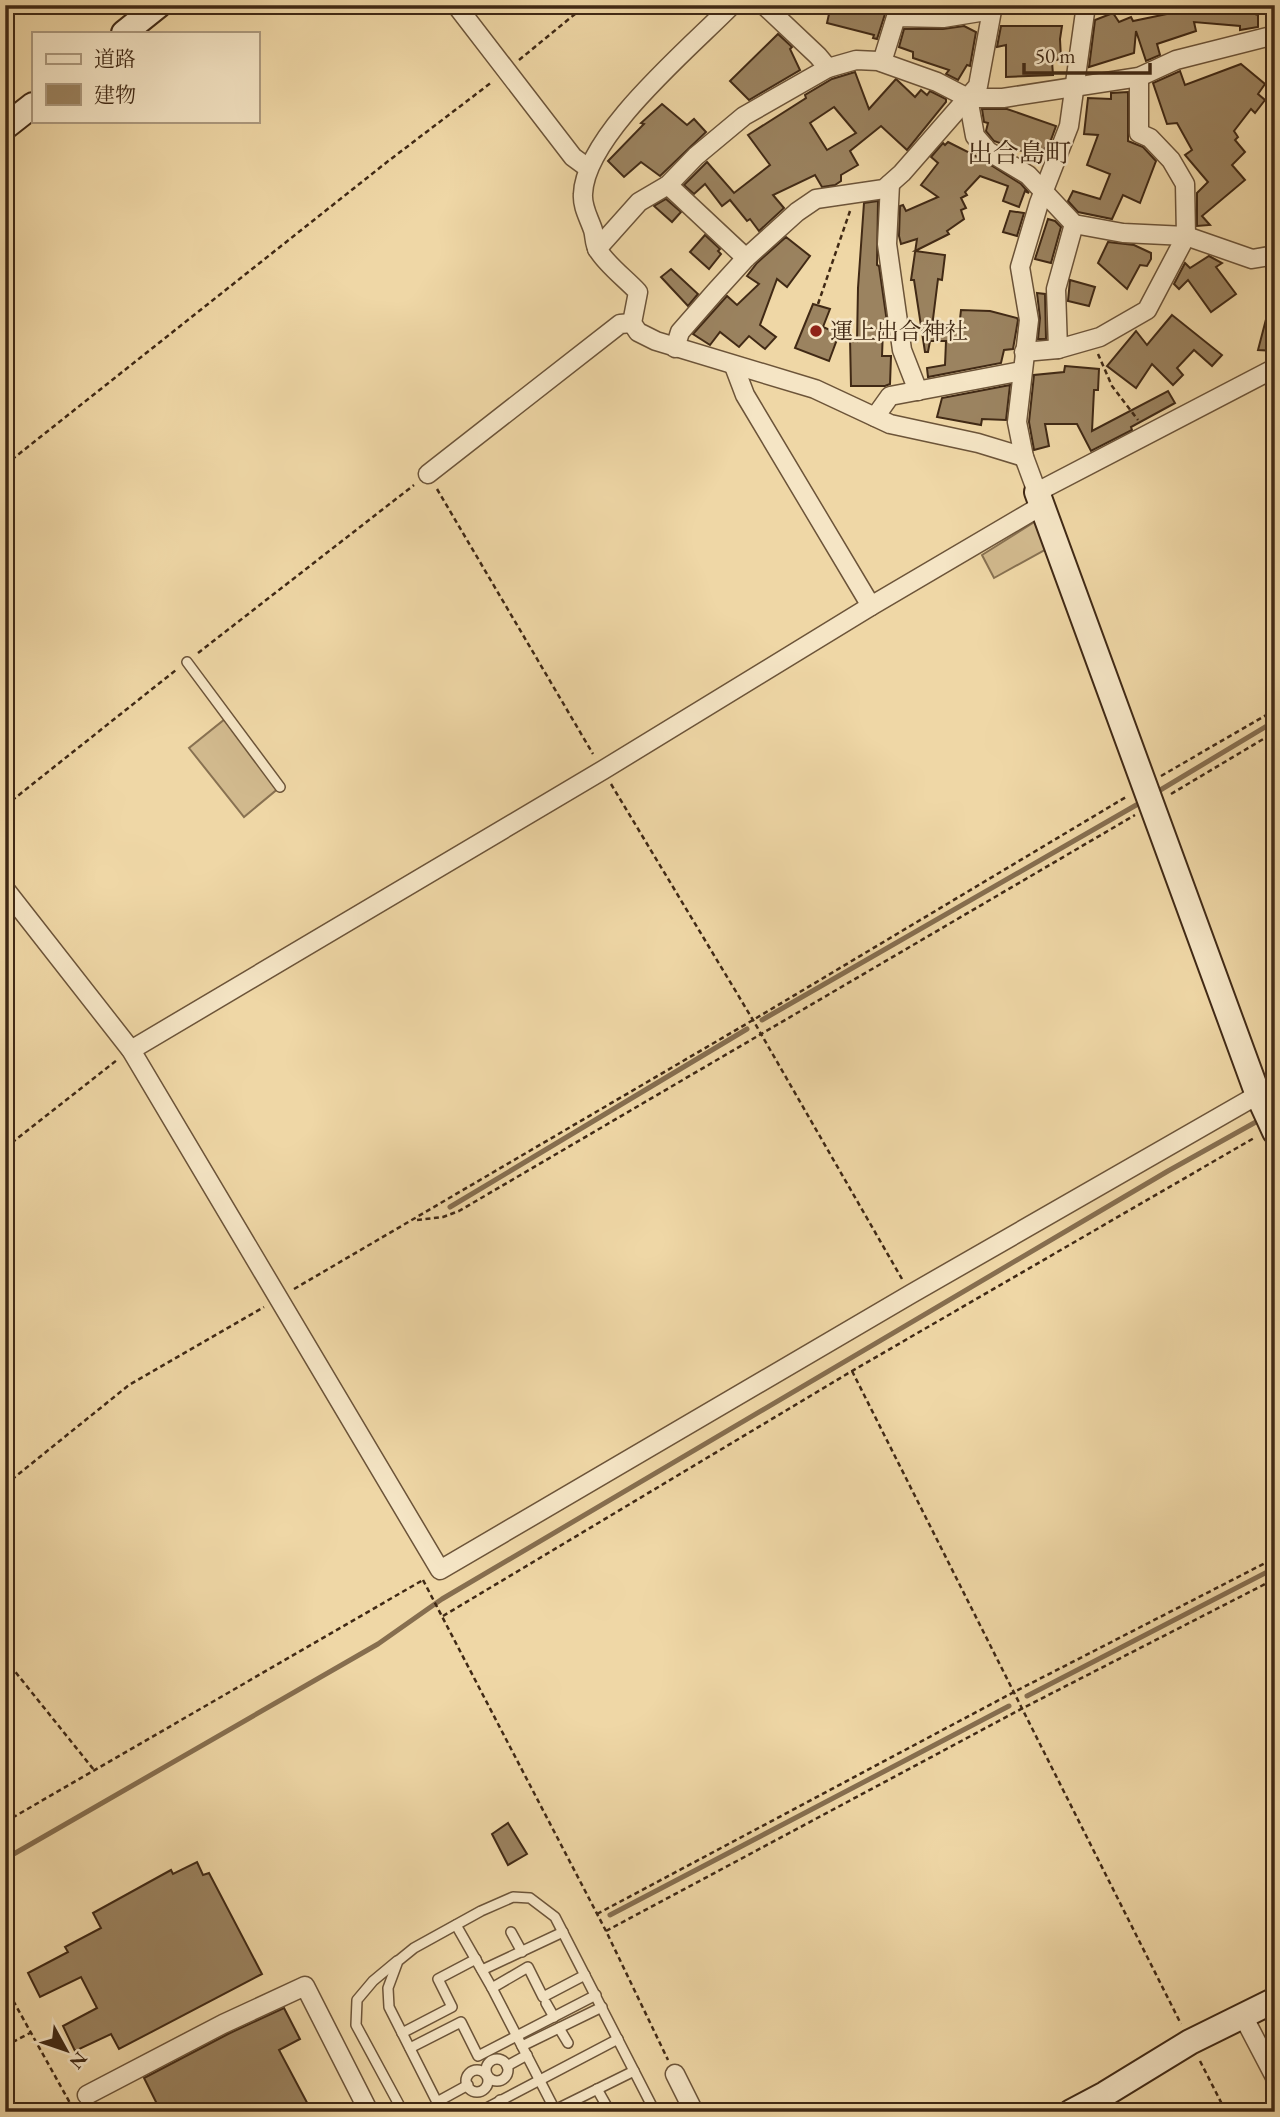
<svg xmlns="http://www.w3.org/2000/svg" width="1280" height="2117" viewBox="0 0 1280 2117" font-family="'EB Garamond','Noto Serif JP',serif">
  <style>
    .green { fill: #d1b98d; stroke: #887151; stroke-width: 2 }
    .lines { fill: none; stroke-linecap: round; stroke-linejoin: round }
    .stream { stroke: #866e4f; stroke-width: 5 }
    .building { fill: #9b8360; stroke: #402915; stroke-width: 2; fill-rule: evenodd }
    .lane-casing { stroke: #6c5439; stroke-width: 12 }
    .street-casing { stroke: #6c5439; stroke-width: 21 }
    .secondary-casing { stroke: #402915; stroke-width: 28 }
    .path { stroke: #402915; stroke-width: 2.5; stroke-dasharray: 5 3.5; stroke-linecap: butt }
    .lane { stroke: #f5e5c5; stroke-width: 9 }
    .street { stroke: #f5e5c5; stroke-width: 18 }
    .secondary { stroke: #f5e5c5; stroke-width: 24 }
    .poi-dot { fill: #8f2418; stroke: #f5e5c5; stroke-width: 2.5 }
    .labels { text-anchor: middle; stroke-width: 5; stroke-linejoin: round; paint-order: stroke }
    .poi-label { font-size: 23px; fill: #402915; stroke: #f5e5c5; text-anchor: start }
    .quarter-label { font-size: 26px; fill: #402915; stroke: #f5e5c5 }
  </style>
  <rect width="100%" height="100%" fill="#efd7a6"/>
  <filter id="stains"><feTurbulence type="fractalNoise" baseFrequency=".00286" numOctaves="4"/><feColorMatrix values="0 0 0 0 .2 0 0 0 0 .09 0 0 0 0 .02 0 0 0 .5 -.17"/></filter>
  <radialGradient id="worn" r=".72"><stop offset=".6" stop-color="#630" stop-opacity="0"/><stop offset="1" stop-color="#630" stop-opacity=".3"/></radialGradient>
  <g class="green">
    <path d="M 1036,521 L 1050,547 L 994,578 L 982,555 Z"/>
    <path d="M 225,719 L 280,787 L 244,817 L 189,748 Z"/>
  </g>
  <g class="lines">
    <g class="stream">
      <path d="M 1157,792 L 1275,721"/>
      <path d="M 762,1020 L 1138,804"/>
      <path d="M 450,1207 L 747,1029"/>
      <path d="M 1027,1696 L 1275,1568"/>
      <path d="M 5,1859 L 378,1644 L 442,1599 L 1168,1171 L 1263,1118"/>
      <path d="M 610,1915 L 1009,1706"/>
    </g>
  </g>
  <g class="building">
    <path d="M 831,5 L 950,5 L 890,7 L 885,14 L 877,39 L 873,38 L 874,35 L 827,23 Z"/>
    <path d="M 1165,5 L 1253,5 L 1252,13 L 1258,15 L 1258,27 L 1240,30 L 1240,26 L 1194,22 L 1196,31 L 1157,44 L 1160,55 L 1146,61 L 1136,31 L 1134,53 L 1089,67 L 1095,20 L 1113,13 L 1119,22 L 1131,17 L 1133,21 L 1167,14 Z"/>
    <path d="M 964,26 L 976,32 L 970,66 L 967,65 L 958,80 L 946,74 L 949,70 L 913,58 L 913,52 L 899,47 L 904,29 L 943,29 Z"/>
    <path d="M 1001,26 L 1062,26 L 1060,39 L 1061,59 L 1052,61 L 1053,75 L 1006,77 L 1006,45 L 997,47 Z"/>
    <path d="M 778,34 L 792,47 L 790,49 L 800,70 L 749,100 L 730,81 Z"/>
    <path d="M 1241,64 L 1265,84 L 1258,94 L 1265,100 L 1255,113 L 1251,109 L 1234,131 L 1238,137 L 1235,140 L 1245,152 L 1232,165 L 1245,180 L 1202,216 L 1210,225 L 1197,226 L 1197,193 L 1208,182 L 1185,155 L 1192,150 L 1177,123 L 1167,124 L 1153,83 L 1180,71 L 1185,85 Z"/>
    <path d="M 855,72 L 869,109 L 896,79 L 915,97 L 921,90 L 927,95 L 930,91 L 946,99 L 946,102 L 907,150 L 881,126 L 850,151 L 858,165 L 841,175 L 841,181 L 835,185 L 822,187 L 815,175 L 773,195 L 784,208 L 759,231 L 750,219 L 747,221 L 730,200 L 722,206 L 705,184 L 694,194 L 684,185 L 707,162 L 734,193 L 770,165 L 748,135 L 806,98 L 805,95 L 832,79 ZM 834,107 L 856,133 L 827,150 L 810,123 Z"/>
    <path d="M 1128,92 L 1128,141 L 1143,147 L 1156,161 L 1140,203 L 1123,195 L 1112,219 L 1078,212 L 1068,201 L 1073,191 L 1100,199 L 1110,174 L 1087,165 L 1098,135 L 1084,134 L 1088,98 L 1111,99 L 1111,93 Z"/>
    <path d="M 662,104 L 687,125 L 694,119 L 706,132 L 660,176 L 641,162 L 624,177 L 608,161 L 644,124 L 641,123 Z"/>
    <path d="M 982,109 L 1007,109 L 1056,126 L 1048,148 L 1045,148 L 1041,158 L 994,141 L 986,131 L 988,123 L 984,122 Z"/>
    <path d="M 948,142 L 978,157 L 1021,184 L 1029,193 L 1025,191 L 1019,207 L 1003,201 L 1008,186 L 980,176 L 965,192 L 967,195 L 961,198 L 966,208 L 961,210 L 964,219 L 947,231 L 949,234 L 915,251 L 945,255 L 942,280 L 938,279 L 932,327 L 959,328 L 961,310 L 990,311 L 1017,318 L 1018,320 L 1013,349 L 1004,350 L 1001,363 L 928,377 L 927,368 L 945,365 L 946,341 L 930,341 L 928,352 L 925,352 L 914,280 L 911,280 L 917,239 L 901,244 L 899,236 L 900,206 L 903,205 L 906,211 L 938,197 L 921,185 L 938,163 L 931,157 L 943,143 L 945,145 Z"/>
    <path d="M 666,199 L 681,212 L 672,222 L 654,206 Z"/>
    <path d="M 878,201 L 877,265 L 879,266 L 888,329 L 883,329 L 882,356 L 891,356 L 890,384 L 885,386 L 851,386 L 850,338 L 857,341 L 858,288 L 864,203 Z"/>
    <path d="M 1010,211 L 1024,213 L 1017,236 L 1003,232 Z"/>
    <path d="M 1048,219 L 1055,221 L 1061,227 L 1051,263 L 1035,259 Z"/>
    <path d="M 705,235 L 720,249 L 718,251 L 721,254 L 709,269 L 690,252 Z"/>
    <path d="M 786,237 L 810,256 L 787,287 L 777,279 L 760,325 L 776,337 L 765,349 L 749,336 L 739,347 L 720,332 L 710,345 L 693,334 L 727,296 L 737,305 L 759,284 L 747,276 L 757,263 Z"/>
    <path d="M 1108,242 L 1134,245 L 1151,253 L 1151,259 L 1147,266 L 1140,265 L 1127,289 L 1098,263 Z"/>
    <path d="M 1209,256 L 1222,263 L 1216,267 L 1236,294 L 1211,312 L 1188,280 L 1179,289 L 1174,284 L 1185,263 L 1190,268 Z"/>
    <path d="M 671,269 L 698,294 L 688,306 L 661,277 Z"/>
    <path d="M 1070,280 L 1095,287 L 1089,306 L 1068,301 Z"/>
    <path d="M 1037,293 L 1045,294 L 1046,339 L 1038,339 L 1040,318 Z"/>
    <path d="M 813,304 L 830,309 L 823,327 L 839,334 L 829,361 L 795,348 Z"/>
    <path d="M 1270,304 L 1275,305 L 1275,351 L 1258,350 Z"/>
    <path d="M 1172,315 L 1222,355 L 1212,366 L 1194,350 L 1177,368 L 1183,375 L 1173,385 L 1152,364 L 1136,388 L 1107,366 L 1136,331 L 1147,345 Z"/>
    <path d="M 1065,366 L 1099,369 L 1098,390 L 1094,390 L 1092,431 L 1168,391 L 1175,403 L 1131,427 L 1132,430 L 1091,451 L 1077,424 L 1045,424 L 1049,446 L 1034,450 L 1029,422 L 1034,375 L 1064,372 Z"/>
    <path d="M 1010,385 L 1006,420 L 982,419 L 981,425 L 937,417 L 942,398 Z"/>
    <path d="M 508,1823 L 527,1854 L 508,1865 L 492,1834 Z"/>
    <path d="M 197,1862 L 203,1875 L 209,1873 L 262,1974 L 119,2049 L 111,2034 L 75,2051 L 63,2026 L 97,2008 L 81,1977 L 40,1997 L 28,1973 L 68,1952 L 65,1947 L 101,1928 L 93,1913 L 171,1870 L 173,1874 Z"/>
    <path d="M 284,2008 L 300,2039 L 279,2050 L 312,2112 L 161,2112 L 144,2078 L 228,2034 Z"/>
  </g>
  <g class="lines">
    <defs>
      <g id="lane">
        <path d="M 187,662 L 280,787"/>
        <path d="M 456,1925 L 492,1988 L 556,2112"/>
        <path d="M 511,1932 L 522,1952"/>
        <path d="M 397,1961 L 373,1981 L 357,2000 L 356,2025 L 403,2112"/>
        <path d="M 482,1970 L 563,1932"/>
        <path d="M 492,1988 L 528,1967 L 543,1997 L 585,1975"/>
        <path d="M 546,2003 L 554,2017"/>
        <path d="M 559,2028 L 568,2043"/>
        <path d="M 402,2033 L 452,2007 L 438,1979 L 476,1959"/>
        <path d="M 522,2046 L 602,2007"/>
        <path d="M 410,2048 L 461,2022 L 478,2056 L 596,1995"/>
        <circle cx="497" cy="2070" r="11"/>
        <path d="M 507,2066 L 527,2055"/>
        <circle cx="477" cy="2081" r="11"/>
        <path d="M 597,2089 L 610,2112"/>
        <path d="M 500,2100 L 506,2112"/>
        <path d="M 437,2102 L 468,2085"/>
        <path d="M 555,2110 L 634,2071"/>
        <path d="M 442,2112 L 389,2007 L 388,1988 L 398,1961 L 414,1948 L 481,1911 L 513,1897 L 530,1898 L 555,1917 L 655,2112"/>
        <path d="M 479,2112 L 618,2039"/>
      </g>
      <g id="street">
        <path d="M 456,5 L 573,157 L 588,168"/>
        <path d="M 732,5 C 691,47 585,135 583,194 C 582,207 589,218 593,230 C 595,236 594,244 598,250 C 606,264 627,280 638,292 L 632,323 L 638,332 L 656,341 L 815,389 L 890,424 L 978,443 L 1024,457"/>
        <path d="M 764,5 L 818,56 L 828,68"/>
        <path d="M 1086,5 L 1069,126 L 1039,203 L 1020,267 L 1029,320 L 1017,422 L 1024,457 L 1037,492 L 1275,368"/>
        <path d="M 882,62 L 896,17 L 943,18 L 992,10"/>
        <path d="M 968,98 L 975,136 L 988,151 L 1028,175 L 1074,224 L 1123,233 L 1186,236 L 1252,259 L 1275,255"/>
        <path d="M 890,184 L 887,244 L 902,350 L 918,391"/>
        <path d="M 668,185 L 746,258"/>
        <path d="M 597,249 L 639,202 L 668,185 L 696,156 L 744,116 L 828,68 L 856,60 L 878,61 L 937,82 L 968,98 L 1003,98 L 1139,77 L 1176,60 L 1275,35"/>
        <path d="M 675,348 L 680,332 L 715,292 L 746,258 L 797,212 L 816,199 L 884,189 L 902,173 L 978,86 L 993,5"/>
        <path d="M 1058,349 L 1056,289 L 1074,224"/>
        <path d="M 1024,352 L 1058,349 L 1100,337 L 1147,310 L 1186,236 L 1185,184 L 1171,160 L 1150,138 L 1139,133 L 1139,77"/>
        <path d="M 734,366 L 745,395 L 871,606"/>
        <path d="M 875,417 L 890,396 L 1022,371"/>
        <path d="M 428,474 L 620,324 L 632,323"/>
        <path d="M 5,889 L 131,1050 L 440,1570 L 911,1294 L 1275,1085"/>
        <path d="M 131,1050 L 603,770 L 871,606 L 1041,506"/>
        <path d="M 1243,2016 L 1275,2077"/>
        <path d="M 675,2074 L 694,2112"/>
        <path d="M 87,2095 L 223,2024 L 305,1986 L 369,2112"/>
      </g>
      <g id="secondary">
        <path d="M 124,33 L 159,5"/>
        <path d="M 5,127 L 33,105"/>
        <path d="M 1037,492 L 1258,1095 L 1275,1132"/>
        <path d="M 1071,2112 L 1105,2094 L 1190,2042 L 1275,2000"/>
      </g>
    </defs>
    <use href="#lane" class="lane-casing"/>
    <use href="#street" class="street-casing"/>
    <use href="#secondary" class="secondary-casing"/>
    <g class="path">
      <path d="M 519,60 L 586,5"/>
      <path d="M 818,304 L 850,211"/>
      <path d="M 1098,354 L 1112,386 L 1138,420"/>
      <path d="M 5,465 L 387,162 L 492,82"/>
      <path d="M 437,489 L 593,754"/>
      <path d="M 198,653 L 414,485"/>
      <path d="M 1161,776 L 1275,710"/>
      <path d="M 611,784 L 753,1020 L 902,1279"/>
      <path d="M 1171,794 L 1275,732"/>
      <path d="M 5,806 L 176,670"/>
      <path d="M 5,1148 L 117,1060"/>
      <path d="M 417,1220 L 443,1217 L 459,1211 L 1135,815"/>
      <path d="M 294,1289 L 753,1020 L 1126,797"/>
      <path d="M 852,1371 L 1181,2024"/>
      <path d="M 5,1485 L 129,1385 L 264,1307"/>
      <path d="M 423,1580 L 606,1931 L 668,2060"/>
      <path d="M 443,1616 L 852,1371 L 1254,1138"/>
      <path d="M 5,1659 L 94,1770"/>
      <path d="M 5,1822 L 423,1580"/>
      <path d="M 597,1914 L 1014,1692 L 1275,1558"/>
      <path d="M 606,1931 L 1023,1708 L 1275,1579"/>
      <path d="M 5,1986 L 75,2112"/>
      <path d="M 5,2046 L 30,2033"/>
      <path d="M 1200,2061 L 1226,2112"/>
    </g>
    <use href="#lane" class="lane"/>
    <use href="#street" class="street"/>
    <use href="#secondary" class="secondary"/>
  </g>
  <circle class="poi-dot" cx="816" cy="331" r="7"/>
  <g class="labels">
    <g class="poi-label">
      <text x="830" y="339">運上出合神社</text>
    </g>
    <g class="quarter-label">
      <text x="1019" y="162">出合島町</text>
    </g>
  </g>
  <rect width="1280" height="2117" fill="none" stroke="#efd7a6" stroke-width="28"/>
  <rect x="7" y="7" width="1266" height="2103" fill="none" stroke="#402915" stroke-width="3.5"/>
  <rect x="14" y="14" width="1252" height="2089" fill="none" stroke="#402915" stroke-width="2"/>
  <rect x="32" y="32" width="228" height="91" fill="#f5e5c5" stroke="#ad9a7f" stroke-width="2"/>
  <rect x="46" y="54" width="35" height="10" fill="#f5e5c5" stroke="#ad9a7f" stroke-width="2"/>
  <text x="94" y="66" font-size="21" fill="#402915">道路</text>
  <rect x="46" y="84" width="35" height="21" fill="#9b8360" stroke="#ad9a7f" stroke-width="2"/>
  <text x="94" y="102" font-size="21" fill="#402915">建物</text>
  <g transform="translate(66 2050) rotate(130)" stroke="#f5e5c5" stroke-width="5" paint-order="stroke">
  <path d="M0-5L12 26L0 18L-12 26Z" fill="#402915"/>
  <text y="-10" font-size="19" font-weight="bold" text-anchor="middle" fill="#402915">N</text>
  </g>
  <path d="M1024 63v10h126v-10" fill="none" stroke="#402915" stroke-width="3.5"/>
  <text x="1035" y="63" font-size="21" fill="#402915" stroke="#f5e5c5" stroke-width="5" paint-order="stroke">50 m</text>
  <rect width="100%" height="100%" filter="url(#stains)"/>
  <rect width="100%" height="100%" fill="url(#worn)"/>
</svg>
